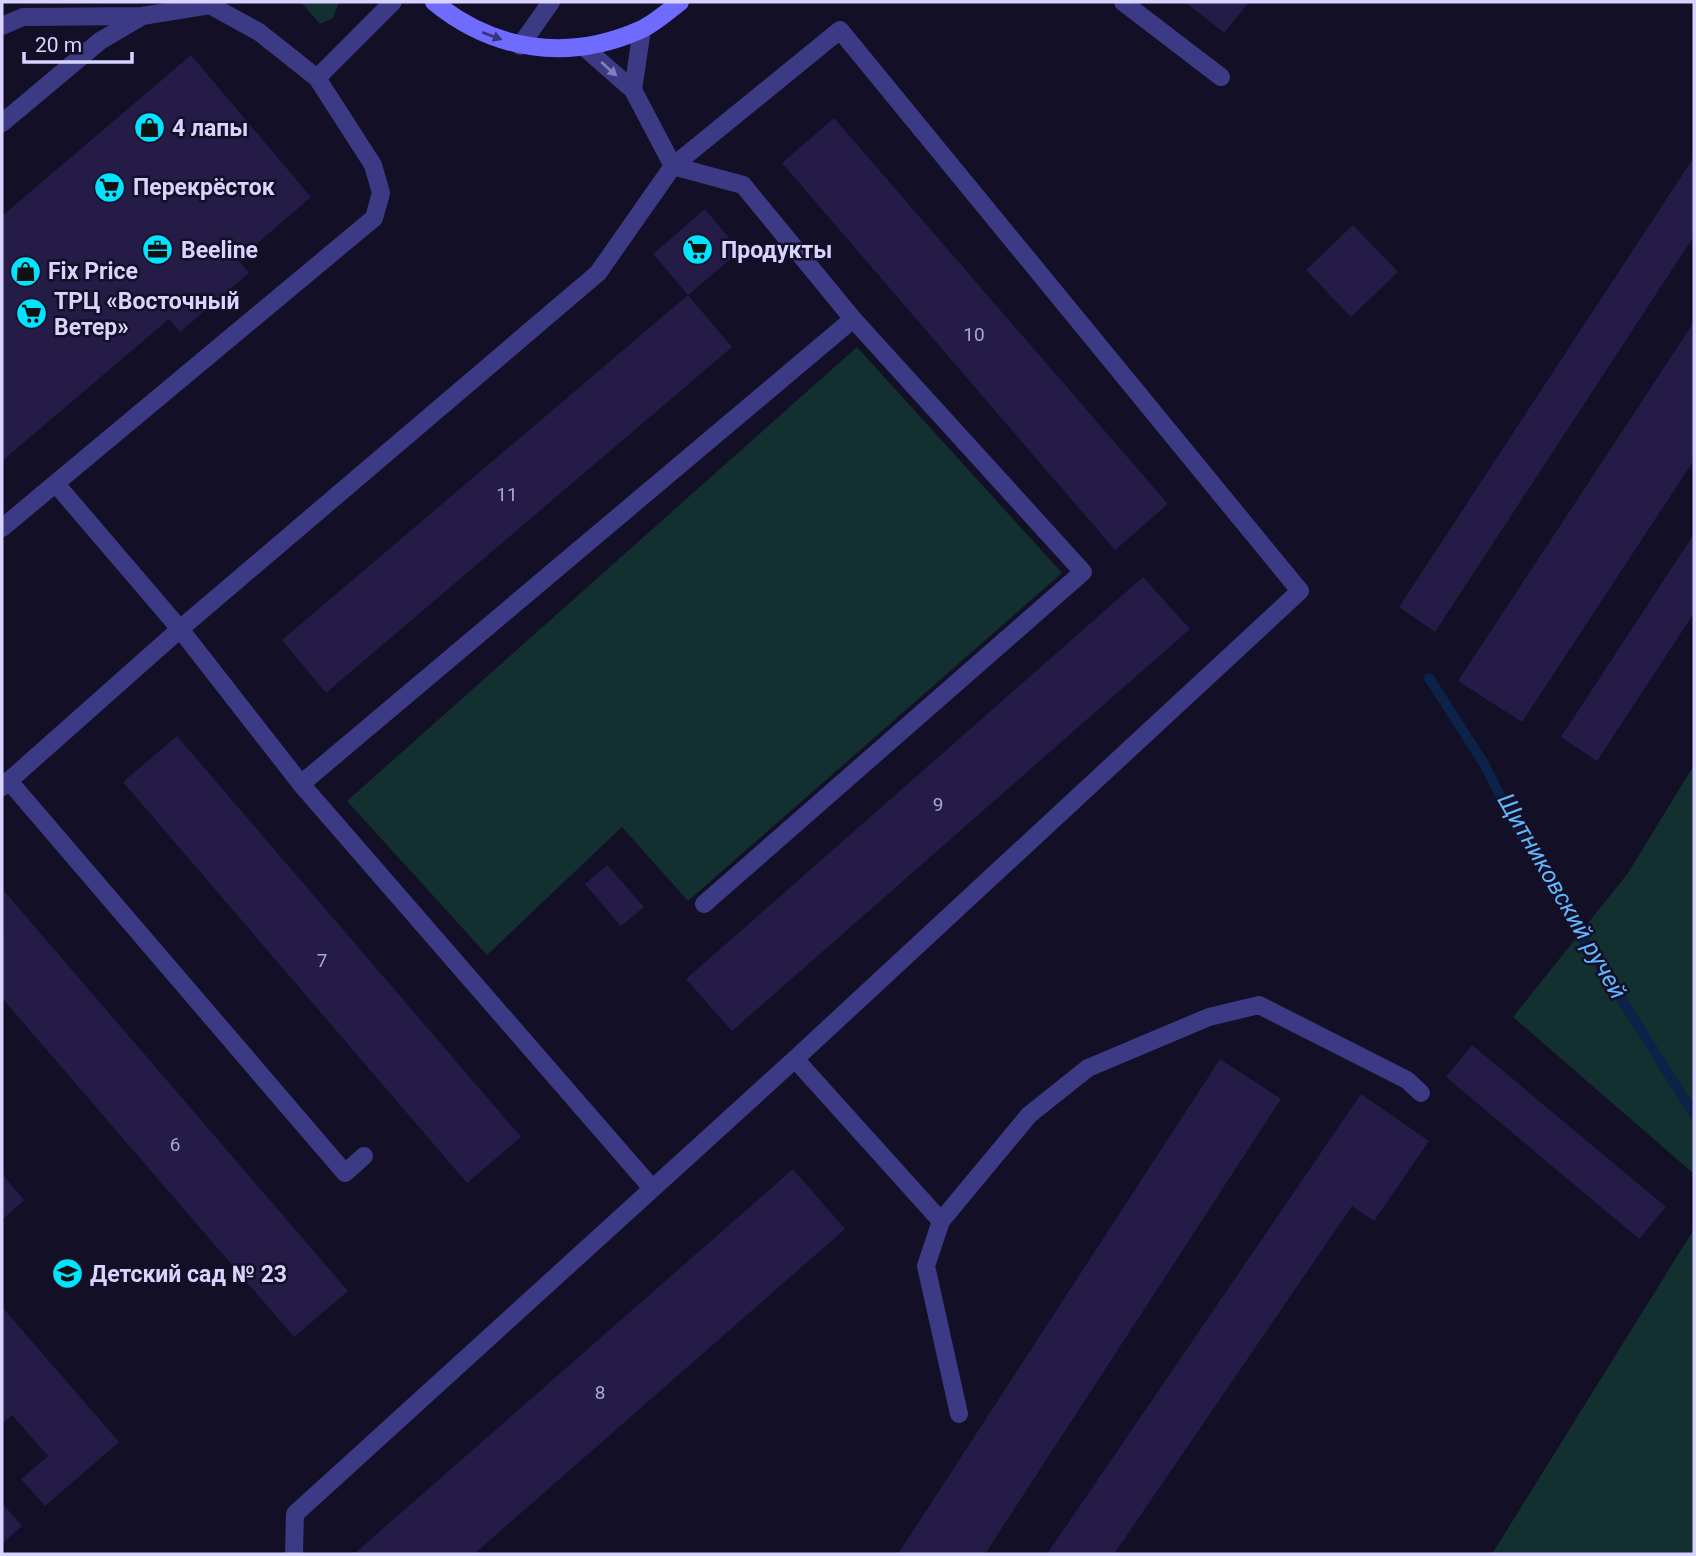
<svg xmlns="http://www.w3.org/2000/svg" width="1696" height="1556" viewBox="0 0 1696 1556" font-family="Roboto,sans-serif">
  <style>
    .green { fill: #12302f }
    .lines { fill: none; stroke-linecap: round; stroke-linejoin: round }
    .stream { stroke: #0c2248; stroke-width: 10 }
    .building { fill: #241b47 }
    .lane { stroke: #3d3a85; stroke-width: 18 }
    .secondary { stroke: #6f6bff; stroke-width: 18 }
    .oneway { fill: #38347d }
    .oneway2 { fill: #837fbc }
    .labels { text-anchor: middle; stroke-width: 5; stroke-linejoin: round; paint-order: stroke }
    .number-label { font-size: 19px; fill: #aca6d1 }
    .poi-label { font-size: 23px; font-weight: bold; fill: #d9d4ff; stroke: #130f26; text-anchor: start }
    .water-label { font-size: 24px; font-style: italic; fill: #62b6ff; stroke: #130f26 }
  </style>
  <rect width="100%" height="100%" fill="#130f26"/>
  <g class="green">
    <path d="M 301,2 L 339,2 L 333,18 L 320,24 Z"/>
    <path d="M 857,347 L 1062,573 L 688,901 L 622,827 L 487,955 L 347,801 Z"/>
    <path d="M 1694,765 L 1694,1174 L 1513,1017 L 1628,873 Z"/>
    <path d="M 1694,1229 L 1694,1554 L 1492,1554 Z"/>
  </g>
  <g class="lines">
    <path class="stream" d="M 1429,678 L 1483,762 L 1514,823 L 1573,923 L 1694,1114"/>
  </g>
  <g class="building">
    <path d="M 1185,2 L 1249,2 L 1224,33 Z"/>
    <path d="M 191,55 L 311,197 L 238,260 L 249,273 L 180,332 L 169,319 L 2,461 L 2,216 Z"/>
    <path d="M 834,118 L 1168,504 L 1115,550 L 782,163 Z"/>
    <path d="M 1694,157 L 1694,236 L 1435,632 L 1399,607 Z"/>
    <path d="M 705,209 L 740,251 L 688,295 L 732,347 L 326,693 L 282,640 L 688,295 L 653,254 Z"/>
    <path d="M 1353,225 L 1398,272 L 1351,317 L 1306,270 Z"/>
    <path d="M 1694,322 L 1694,460 L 1522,722 L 1458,681 Z"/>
    <path d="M 1694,534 L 1694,613 L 1597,761 L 1561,737 Z"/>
    <path d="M 1143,577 L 1190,629 L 732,1031 L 686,979 Z"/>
    <path d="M 177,736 L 521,1137 L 467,1183 L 123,782 Z"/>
    <path d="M 607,865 L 644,907 L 621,926 L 585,884 Z"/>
    <path d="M 4,891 L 348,1291 L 294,1337 L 2,998 Z"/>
    <path d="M 1472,1045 L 1666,1207 L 1639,1239 L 1446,1077 Z"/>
    <path d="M 1220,1059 L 1281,1099 L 985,1554 L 898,1554 Z"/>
    <path d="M 1361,1094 L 1429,1141 L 1374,1221 L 1352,1206 L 1114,1554 L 1047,1554 Z"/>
    <path d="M 793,1169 L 845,1229 L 474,1554 L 354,1554 Z"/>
    <path d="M 2,1174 L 24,1200 L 2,1220 Z"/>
    <path d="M 2,1307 L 119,1442 L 45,1506 L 21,1479 L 48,1456 L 12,1415 L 2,1424 Z"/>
    <path d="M 2,1503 L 22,1526 L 2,1544 Z"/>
  </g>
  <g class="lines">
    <g class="lane">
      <path d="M 1123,2 L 1221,77"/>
      <path d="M 2,26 L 23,17 L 142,16 L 210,5 L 259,32 L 317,78 L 373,165 L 381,193 L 374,218 L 2,528"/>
      <path d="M 520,46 L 551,2"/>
      <path d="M 317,78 L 393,2"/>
      <path d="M 633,90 L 642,29"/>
      <path d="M 2,123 L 100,41 L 139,18"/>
      <path d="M 56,484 L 180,629 L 301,784 L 853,319 L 743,185 L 673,166 L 840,30 L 1300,591 L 795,1059 L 295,1514 L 294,1554"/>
      <path d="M 9,781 L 345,1173 L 364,1156"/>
      <path d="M 301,784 L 651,1187"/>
      <path d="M 2,787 L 180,629 L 598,273 L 673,166 L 633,90 L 585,48"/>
      <path d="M 704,904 L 1083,572 L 853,319"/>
      <path d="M 795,1059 L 941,1221"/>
      <path d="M 959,1414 L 926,1266 L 941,1221 L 1029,1115 L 1088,1068 L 1209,1017 L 1259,1005 L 1407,1080 L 1421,1093"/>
    </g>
    <path class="secondary" d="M 434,2 C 494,51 568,62 640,30 C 654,24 668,11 680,2"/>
  </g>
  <defs><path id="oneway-solid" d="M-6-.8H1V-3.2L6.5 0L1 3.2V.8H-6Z" transform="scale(1.75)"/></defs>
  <use class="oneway" href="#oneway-solid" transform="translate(492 36) rotate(21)"/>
  <use class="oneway2" href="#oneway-solid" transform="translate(609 69) rotate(42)"/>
  <defs>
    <symbol id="shop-disc" viewBox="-11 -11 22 22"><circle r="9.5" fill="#00e5ff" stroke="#130f26"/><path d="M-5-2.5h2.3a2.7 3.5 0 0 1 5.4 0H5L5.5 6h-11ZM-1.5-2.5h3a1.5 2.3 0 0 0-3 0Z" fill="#111"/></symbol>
    <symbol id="supermarket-disc" viewBox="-11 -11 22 22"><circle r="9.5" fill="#00e5ff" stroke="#130f26"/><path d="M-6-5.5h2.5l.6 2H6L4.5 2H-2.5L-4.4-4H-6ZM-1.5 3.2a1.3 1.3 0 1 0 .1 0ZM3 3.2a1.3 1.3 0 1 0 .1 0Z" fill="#111"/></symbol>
    <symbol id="office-disc" viewBox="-11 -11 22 22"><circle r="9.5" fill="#00e5ff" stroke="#130f26"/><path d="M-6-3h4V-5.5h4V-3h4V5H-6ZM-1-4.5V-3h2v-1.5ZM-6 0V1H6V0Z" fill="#111"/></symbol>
    <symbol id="school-disc" viewBox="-11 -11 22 22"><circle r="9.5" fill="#00e5ff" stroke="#130f26"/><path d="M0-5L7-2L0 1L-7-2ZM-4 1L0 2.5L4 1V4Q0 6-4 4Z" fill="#111"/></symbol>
  </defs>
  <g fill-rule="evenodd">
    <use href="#shop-disc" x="132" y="110" width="35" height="35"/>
    <use href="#supermarket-disc" x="92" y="170" width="35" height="35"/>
    <use href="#office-disc" x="140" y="232" width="35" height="35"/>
    <use href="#supermarket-disc" x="680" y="232" width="35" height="35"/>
    <use href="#shop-disc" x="8" y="254" width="35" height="35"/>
    <use href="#supermarket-disc" x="14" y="296" width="35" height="35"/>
    <use href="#school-disc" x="50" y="1256" width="35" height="35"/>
  </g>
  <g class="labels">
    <g class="number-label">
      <text x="974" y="341">10</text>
      <text x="507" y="501">11</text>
      <text x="938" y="811">9</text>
      <text x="322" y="967">7</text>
      <text x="175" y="1151">6</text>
      <text x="600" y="1399">8</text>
    </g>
    <g class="poi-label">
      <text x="172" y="136">4 лапы</text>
      <text x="133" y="195">Перекрёсток</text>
      <text x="181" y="258">Beeline</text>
      <text x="721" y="258">Продукты</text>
      <text x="48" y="279">Fix Price</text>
      <text x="54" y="309">ТРЦ «Восточный<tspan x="54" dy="26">Ветер»</tspan></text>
      <text x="90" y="1282">Детский сад № 23</text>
    </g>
    <g class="water-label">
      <text transform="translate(1562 896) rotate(60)" y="8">Щитниковский ручей</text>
    </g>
  </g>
  <rect width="1696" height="1556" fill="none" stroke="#d9d4ff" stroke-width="7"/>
  <path d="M24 52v10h108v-10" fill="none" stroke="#d9d4ff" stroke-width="3.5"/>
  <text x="35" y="52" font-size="21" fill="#d9d4ff" stroke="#130f26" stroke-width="5" paint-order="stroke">20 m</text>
</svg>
